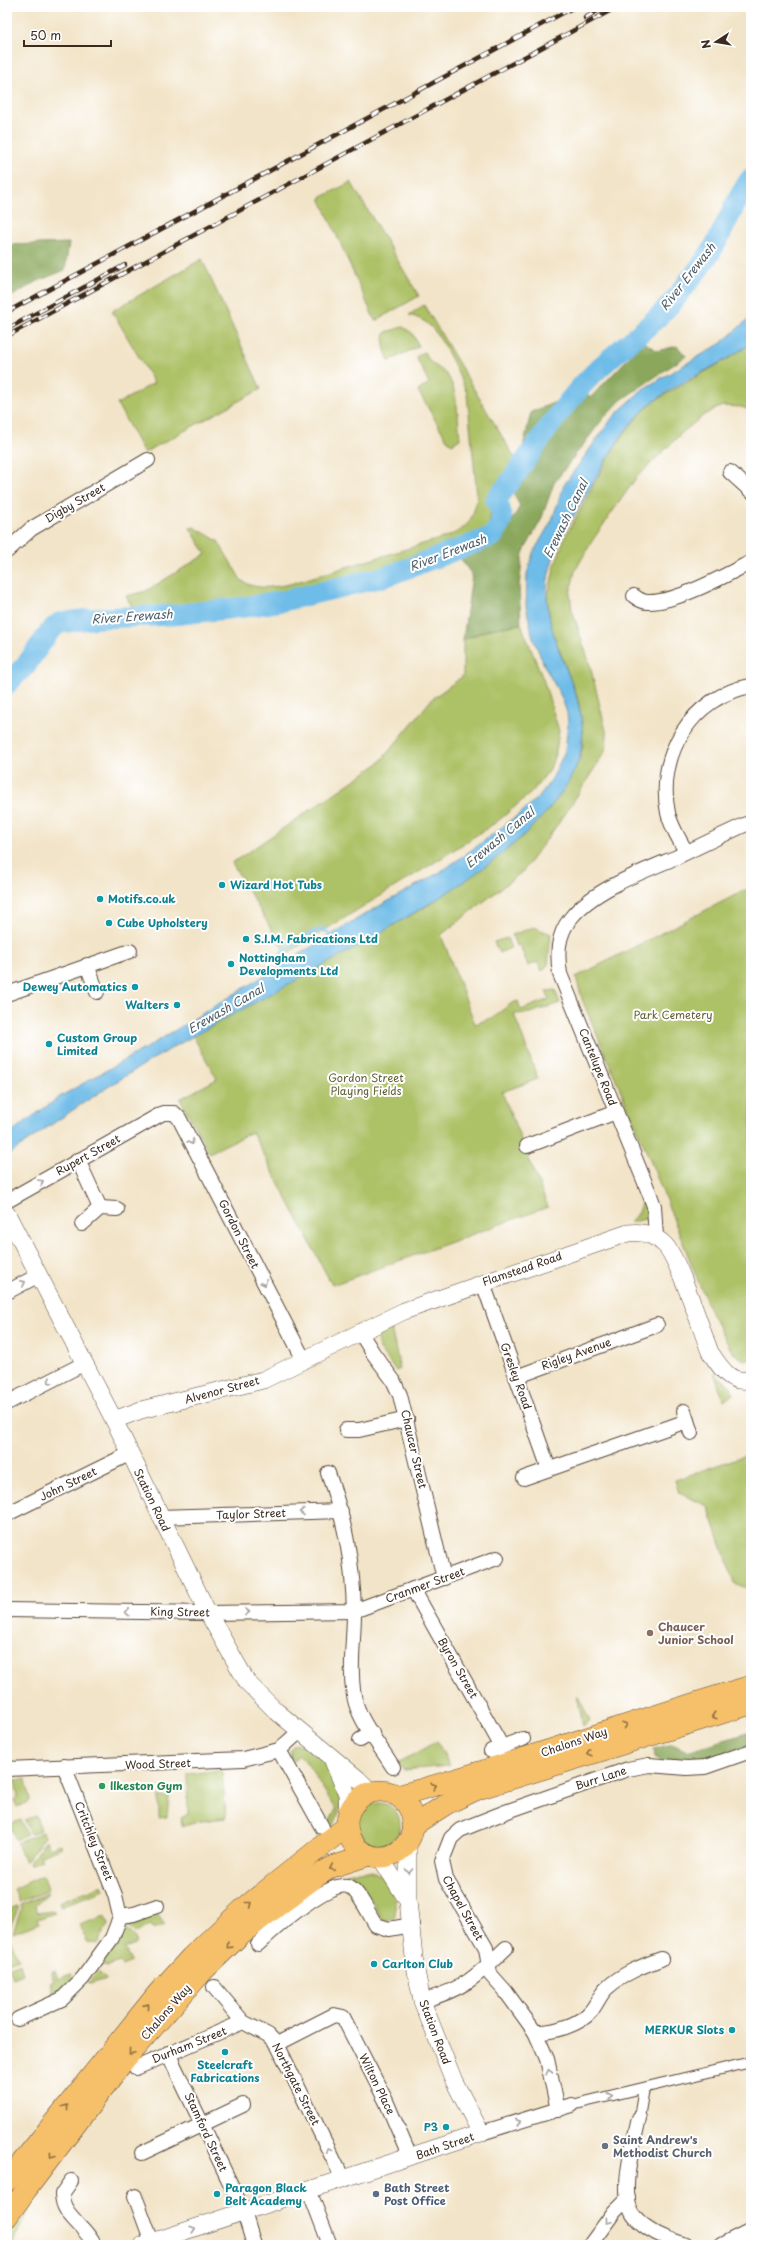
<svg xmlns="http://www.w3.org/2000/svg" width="758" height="2252" viewBox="0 0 758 2252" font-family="'Playpen Sans',sans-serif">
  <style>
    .green { fill: #adc166; stroke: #747642 }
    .forest { fill: #8aa75b; stroke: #62683c }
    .water { fill: #6ebce8; stroke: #547383 }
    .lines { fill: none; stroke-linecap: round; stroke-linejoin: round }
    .stream { stroke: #6ebce8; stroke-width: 3.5 }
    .river { stroke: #6ebce8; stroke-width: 21 }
    .pedestrian-casing { stroke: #564638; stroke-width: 12 }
    .minor-casing { stroke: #564638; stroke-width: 16 }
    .tertiary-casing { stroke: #564638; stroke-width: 18 }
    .primary-casing { stroke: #564638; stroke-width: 22 }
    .pedestrian { stroke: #fff; stroke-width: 10 }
    .minor { stroke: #fff; stroke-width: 14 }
    .tertiary { stroke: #fff; stroke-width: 17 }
    .primary { stroke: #f6c06b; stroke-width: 21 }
    .rail-casing { stroke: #3b2a1e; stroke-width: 4.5 }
    .rail { stroke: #fff; stroke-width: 3; stroke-dasharray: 9; stroke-linecap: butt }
    .oneway { stroke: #a79f9a }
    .oneway2 { stroke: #8f6e41 }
    .culture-dot { fill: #0f9aa8; stroke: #fff; stroke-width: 1.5 }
    .education-dot { fill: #8d6e63; stroke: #fff; stroke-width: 1.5 }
    .leisure-dot { fill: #2e9e5b; stroke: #fff; stroke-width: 1.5 }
    .worship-dot { fill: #6b7280; stroke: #fff; stroke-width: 1.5 }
    .service-dot { fill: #5c6f8a; stroke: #fff; stroke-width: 1.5 }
    .labels { text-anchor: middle; stroke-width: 4; stroke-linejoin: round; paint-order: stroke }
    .street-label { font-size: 11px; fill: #3b2a1e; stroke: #fff }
    .culture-label { font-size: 11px; font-weight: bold; fill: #0d838f; stroke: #fff; text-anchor: start }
    .park-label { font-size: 11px; fill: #635f37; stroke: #fff }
    .education-label { font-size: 11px; font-weight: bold; fill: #785e54; stroke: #fff; text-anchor: start }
    .leisure-label { font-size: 11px; font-weight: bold; fill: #27864d; stroke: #fff; text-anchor: start }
    .worship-label { font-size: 11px; font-weight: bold; fill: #5b616d; stroke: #fff; text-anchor: start }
    .service-label { font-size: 11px; font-weight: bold; fill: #4e5e75; stroke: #fff; text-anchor: start }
    .water-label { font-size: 12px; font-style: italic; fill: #4d5d65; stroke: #fff }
  </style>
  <rect width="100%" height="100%" fill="#fff"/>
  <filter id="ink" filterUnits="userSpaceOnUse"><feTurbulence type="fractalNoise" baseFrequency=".025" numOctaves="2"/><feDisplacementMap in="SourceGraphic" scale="8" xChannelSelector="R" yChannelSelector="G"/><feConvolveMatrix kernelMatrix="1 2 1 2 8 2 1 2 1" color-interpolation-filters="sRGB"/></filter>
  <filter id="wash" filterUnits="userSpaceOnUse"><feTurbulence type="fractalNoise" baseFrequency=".012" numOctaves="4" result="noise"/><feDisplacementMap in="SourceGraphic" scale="16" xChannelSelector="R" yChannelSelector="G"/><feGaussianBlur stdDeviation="0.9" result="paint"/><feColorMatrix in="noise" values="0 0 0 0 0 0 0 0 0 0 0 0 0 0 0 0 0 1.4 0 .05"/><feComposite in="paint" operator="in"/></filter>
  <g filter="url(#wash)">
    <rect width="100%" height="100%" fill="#f2e4c8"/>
    <g class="green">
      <path d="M 351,182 L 419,296 L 375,321 L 320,198 Z"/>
      <path d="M 202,259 L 261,389 L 144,453 L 117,404 L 154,383 L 112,311 Z"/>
      <path d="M 424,305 L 519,465 L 492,500 L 489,529 C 415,562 338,587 258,599 C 217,605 175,607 134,610 L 126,596 L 146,591 L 206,554 L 190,528 L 194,527 L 218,541 L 241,580 C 256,591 273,587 290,584 L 446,537 C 469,528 473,520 477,496 L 467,394 C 462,379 441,335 429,325 C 424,320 416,317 409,315 Z"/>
      <path d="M 403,327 L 412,333 L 419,346 L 389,361 C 385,350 381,343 386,332 Z"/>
      <path d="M 751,343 L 751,411 L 742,407 L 722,406 L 704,415 L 683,432 L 636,478 L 592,541 L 575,571 L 570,594 L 572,610 L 590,665 L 607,735 L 606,750 L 566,813 L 523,871 L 441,935 L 475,1024 L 493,1017 L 512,1003 L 518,1001 L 521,1010 L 549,999 L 546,991 L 555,990 L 560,1003 L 530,1013 L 514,1014 L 538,1079 L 502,1092 L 548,1207 L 332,1285 L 252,1132 L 209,1153 L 180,1099 L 217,1079 L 193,1036 L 427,906 L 493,859 L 537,821 L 580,760 L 583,745 L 582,724 L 578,699 L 551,628 L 547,599 L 555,565 L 564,539 L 607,460 L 624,433 L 639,415 L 656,400 L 729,358 Z"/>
      <path d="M 424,352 C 433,368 436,364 446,374 C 458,387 458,421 460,439 L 452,444 L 447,440 L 418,391 L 429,383 L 416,357 Z"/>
      <path d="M 521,624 L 543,679 L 559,731 L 556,751 L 550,769 L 532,792 L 498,821 L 440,859 L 286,954 L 232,863 L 379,763 L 432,699 L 463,676 L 463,640 L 490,629 Z"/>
      <path d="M 751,887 L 751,1360 L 744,1360 L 732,1352 L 711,1313 L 648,1155 L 583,1002 L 576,977 Z"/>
      <path d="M 534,927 L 551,934 L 548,965 L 542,971 L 538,962 L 528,966 L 520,945 L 516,946 L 512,935 Z"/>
      <path d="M 507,938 L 511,948 L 499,953 L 494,942 Z"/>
      <path d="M 644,1195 L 648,1215 L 645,1219 L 630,1223 L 638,1212 Z"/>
      <path d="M 391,1328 L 400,1369 L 396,1371 C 386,1355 363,1339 391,1328 Z"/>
      <path d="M 714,1373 L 731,1386 L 733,1394 L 724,1401 Z"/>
      <path d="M 746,1455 L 751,1460 L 751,1602 L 749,1589 L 734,1583 L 708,1506 L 679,1493 L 675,1480 Z"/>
      <path d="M 577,1695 L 590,1720 L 583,1726 Z"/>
      <path d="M 437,1741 L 450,1766 L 403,1770 L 398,1763 Z"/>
      <path d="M 298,1744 L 303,1745 C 312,1752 322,1759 329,1767 C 343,1783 345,1811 331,1828 C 328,1832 321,1835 316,1838 L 329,1823 L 336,1809 L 305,1760 L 298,1755 L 294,1761 L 291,1759 L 290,1750 L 294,1745 Z"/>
      <path d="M 222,1770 L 226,1818 L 194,1822 L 182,1826 L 181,1818 L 188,1814 L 187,1774 Z"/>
      <path d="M 26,1779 L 30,1801 L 17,1807 L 14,1800 L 18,1797 L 15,1780 Z"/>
      <path d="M 159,1797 L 169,1797 L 167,1817 L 159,1818 Z"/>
      <circle cx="379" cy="1824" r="21"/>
      <path d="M 36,1816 L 41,1830 L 30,1834 L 25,1820 Z"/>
      <path d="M 21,1820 L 27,1835 L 16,1840 L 10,1824 Z"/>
      <path d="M 43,1832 L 45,1837 L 25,1862 L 17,1843 Z"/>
      <path d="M 46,1840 L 49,1848 L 60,1844 L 61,1847 L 40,1856 L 42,1860 L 30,1865 L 29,1863 Z"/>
      <path d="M 358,1871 C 363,1871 369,1870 374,1872 C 390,1878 399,1902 394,1918 L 384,1921 L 361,1886 L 346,1873 Z"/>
      <path d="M 43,1875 L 48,1888 L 47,1891 L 19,1902 L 14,1889 Z"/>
      <path d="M 102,1885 L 104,1890 L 61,1906 L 59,1902 Z"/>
      <path d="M 48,1893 L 35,1905 L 38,1913 L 53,1911 L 55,1913 L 37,1919 L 39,1923 L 13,1933 L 21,1908 L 20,1905 Z"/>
      <path d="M 17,1906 L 18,1908 L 7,1934 L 7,1910 Z"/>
      <path d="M 157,1914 L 165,1925 L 153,1929 L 151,1925 L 135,1933 L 127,1926 Z"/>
      <path d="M 105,1916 L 108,1924 L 97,1944 L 87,1942 L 80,1925 Z"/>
      <path d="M 124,1928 L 135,1938 L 137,1943 L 125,1948 L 131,1962 L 122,1966 L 120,1962 L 107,1966 L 101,1964 Z"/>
      <path d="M 10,1938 L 18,1959 L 7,1963 L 7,1939 Z"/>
      <path d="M 20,1963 L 23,1974 L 13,1978 L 9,1967 Z"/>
      <path d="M 55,1970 L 58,1978 L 71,1974 L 73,1979 L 55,1997 L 50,1983 L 54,1981 L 51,1972 Z"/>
      <path d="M 98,1972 L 107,1979 L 90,1984 L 88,1982 Z"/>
      <path d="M 41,2187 C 36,2199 13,2236 13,2245 L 9,2245 C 6,2230 32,2199 41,2187 Z"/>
    </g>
    <g class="forest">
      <path d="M 69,243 L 65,270 L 38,281 L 7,299 L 7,245 Z"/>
      <path d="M 644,342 L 657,351 L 677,346 L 686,356 L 621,400 L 602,420 L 554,483 L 541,520 L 523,553 L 519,586 L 521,624 L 490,629 L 463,640 L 472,575 L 452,546 L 489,530 L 490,520 L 511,522 L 520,506 L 507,481 L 519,465 L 531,412 L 556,402 L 571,384 L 591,397 Z"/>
      <path d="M 751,1732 L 751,1745 C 729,1752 675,1774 655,1757 L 654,1749 L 672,1744 L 687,1751 Z"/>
    </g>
    <path class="water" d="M 751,317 L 751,343 C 716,370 669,383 639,415 C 619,435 605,462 591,486 C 572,520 545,557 547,597 C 550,668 613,717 564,789 C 523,850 446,894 384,931 C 322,967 259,1000 197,1034 C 131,1070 68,1112 7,1156 L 7,1135 L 61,1096 L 151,1045 L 367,913 L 442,871 L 484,841 L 522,812 L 540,795 L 552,779 L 565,751 L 568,723 L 567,713 L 562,698 L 545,667 L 533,638 L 526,606 L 527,574 L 533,553 L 552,520 L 564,485 L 613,417 L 643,389 L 720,344 Z"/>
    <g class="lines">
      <path class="stream" d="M 281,953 L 311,933 L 323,929 L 335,939"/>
      <path class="river" d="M 7,684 L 26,665 L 50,631 L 59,623 L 98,618 L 173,615 L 244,607 L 283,601 L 387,576 L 493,536 C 503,521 505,517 496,500 C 529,459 554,414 590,377 C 617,349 650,329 675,299 C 687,283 701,267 712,250 C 726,227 735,200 751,178"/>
    </g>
  </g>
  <g filter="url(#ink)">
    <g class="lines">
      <defs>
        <g id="pedestrian">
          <path d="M 572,2105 L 751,2062"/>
          <path d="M 639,2118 L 644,2088"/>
        </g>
        <g id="minor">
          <path d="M 730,472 L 751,491"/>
          <path d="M 7,551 L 31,529 L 148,460"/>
          <path d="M 634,596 C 638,599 643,602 648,602 C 676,603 726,575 751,562"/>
          <path d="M 686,852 C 680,840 671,827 668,813 C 656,755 692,696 751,686"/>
          <path d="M 87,965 L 97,992"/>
          <path d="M 7,994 L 130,951"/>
          <path d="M 527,1146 L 616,1112"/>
          <path d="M 78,1160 L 100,1208"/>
          <path d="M 7,1201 L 163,1113 L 174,1113 L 179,1118 L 304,1360"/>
          <path d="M 82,1224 L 100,1208 L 117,1209"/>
          <path d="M 656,1237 L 654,1206 L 650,1195 L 560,974 C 557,954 557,936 570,919 C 592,890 644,871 677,857 C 702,845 726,833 751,822"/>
          <path d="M 483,1283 L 549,1469"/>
          <path d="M 7,1292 L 39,1275"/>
          <path d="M 360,1332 L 373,1353 L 393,1380 L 400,1395 L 444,1578"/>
          <path d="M 516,1377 L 657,1325"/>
          <path d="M 7,1403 L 85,1363"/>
          <path d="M 684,1411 L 691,1433"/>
          <path d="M 346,1430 L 359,1430 L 407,1419"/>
          <path d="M 328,1473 C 345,1521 353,1561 354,1613 C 354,1640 348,1678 356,1704 C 363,1726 381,1747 393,1767"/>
          <path d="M 524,1478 L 687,1421"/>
          <path d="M 7,1514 L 129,1454"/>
          <path d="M 160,1517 L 341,1511"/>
          <path d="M 413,1589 L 502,1747"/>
          <path d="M 7,1610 L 208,1613 L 354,1611 L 497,1558"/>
          <path d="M 360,1740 L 372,1733"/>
          <path d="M 279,1750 L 322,1827"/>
          <path d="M 491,1751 L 523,1739"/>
          <path d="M 7,1769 L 243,1759 L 279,1750 L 300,1731"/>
          <path d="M 120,1916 L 134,1914 L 157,1906"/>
          <path d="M 258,1944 C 271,1932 332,1876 350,1887 C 359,1892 370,1916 376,1925 L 389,1929 L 412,1925"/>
          <path d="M 214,1987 L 243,2022 L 268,2035 L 277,2044 L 343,2179"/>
          <path d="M 422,2001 C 464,1989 475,1978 506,1948"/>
          <path d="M 18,2019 L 62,1999 L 83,1978 L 112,1938 L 117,1925 L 120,1916 L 115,1895 L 64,1766"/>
          <path d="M 535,2032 C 552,2033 580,2025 591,2011 C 597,2004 600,1994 607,1988 C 622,1974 642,1966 661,1959"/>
          <path d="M 277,2044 L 334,2015 L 343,2017 L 386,2101 L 410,2157"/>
          <path d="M 168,2053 L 244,2212 L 254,2245"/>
          <path d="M 136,2068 L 243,2022"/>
          <path d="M 558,2110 L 547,2059 L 535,2032 L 506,1992 L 490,1974 L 486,1948 L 446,1879 L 442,1861 L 451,1838 L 460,1830 L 508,1811 L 628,1769 L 649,1765 L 687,1768 L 705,1767 L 751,1751"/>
          <path d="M 639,2118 C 634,2143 617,2196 635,2217 C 648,2232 667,2238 685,2245"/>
          <path d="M 481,2133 L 572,2105"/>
          <path d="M 142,2153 L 243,2105"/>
          <path d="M 71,2181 L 62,2194 C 61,2215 87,2227 94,2245"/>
          <path d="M 309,2190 L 330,2245"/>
          <path d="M 135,2196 L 152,2242"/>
          <path d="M 590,2245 L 614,2212 L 628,2198"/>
          <path d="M 721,2245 L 751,2230"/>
        </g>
        <g id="tertiary">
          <path d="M 7,1214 L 114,1420 L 208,1613 L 247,1682 L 276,1711 L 358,1779 L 371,1792"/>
          <path d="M 114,1420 L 141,1410 L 263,1380 L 404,1311 L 628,1233 C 642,1231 655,1235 665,1245 C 679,1259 701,1329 710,1352 C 720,1367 731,1386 751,1379"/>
          <path d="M 333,1761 L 347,1794 L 348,1814"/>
          <path d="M 380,1857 L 408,1901"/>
          <path d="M 143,2245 L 481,2133 L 454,2081 L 422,2001 L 415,1966 L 408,1901 L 408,1840"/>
        </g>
        <g id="primary">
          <circle cx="380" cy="1824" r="33"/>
          <path d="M 397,1796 C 516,1764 632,1721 751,1686"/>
          <path d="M 412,1826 L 448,1803 L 478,1789 L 751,1704"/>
          <path d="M 7,2181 L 158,1993 L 191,1957 L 243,1909 L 347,1826"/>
          <path d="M 7,2217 L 26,2190 L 126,2058 L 203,1971 L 241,1934 L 317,1876 L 332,1867 L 369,1855"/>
        </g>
      </defs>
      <use href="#pedestrian" class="pedestrian-casing"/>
      <use href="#minor" class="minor-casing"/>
      <use href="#tertiary" class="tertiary-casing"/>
      <use href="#primary" class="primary-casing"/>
      <use href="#pedestrian" class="pedestrian"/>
      <use href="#minor" class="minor"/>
      <use href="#tertiary" class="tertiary"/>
      <use href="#primary" class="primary"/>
      <defs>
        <g id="rail">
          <path d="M 585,18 L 604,7"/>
          <path d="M 7,312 L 574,7"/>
          <path d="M 7,329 L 125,265"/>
          <path d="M 7,336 L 617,7"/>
        </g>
      </defs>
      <use href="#rail" class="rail-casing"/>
      <use href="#rail" class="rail"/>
    </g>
    <defs><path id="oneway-chevron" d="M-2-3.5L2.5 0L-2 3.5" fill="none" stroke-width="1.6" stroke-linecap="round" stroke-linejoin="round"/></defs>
    <g class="oneway">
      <use href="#oneway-chevron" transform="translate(191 1142) rotate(63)"/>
      <use href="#oneway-chevron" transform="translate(41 1182) rotate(-30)"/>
      <use href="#oneway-chevron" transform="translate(23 1283) rotate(-27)"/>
      <use href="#oneway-chevron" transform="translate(264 1283) rotate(63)"/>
      <use href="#oneway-chevron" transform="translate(50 1381) rotate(153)"/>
      <use href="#oneway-chevron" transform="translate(302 1512) rotate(178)"/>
      <use href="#oneway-chevron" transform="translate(127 1612) rotate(-179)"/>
      <use href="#oneway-chevron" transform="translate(247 1612)"/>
      <use href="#oneway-chevron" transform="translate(409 1871) rotate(90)"/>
      <use href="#oneway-chevron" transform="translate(549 2072) rotate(-103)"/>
      <use href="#oneway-chevron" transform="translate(610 2096) rotate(-14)"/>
      <use href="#oneway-chevron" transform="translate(518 2122) rotate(-16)"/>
      <use href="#oneway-chevron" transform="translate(329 2150) rotate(-115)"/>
      <use href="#oneway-chevron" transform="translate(608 2221) rotate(127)"/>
      <use href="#oneway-chevron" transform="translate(193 2229) rotate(-18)"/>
    </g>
    <g class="oneway2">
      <use href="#oneway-chevron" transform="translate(714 1716) rotate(163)"/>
      <use href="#oneway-chevron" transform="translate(625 1725) rotate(-18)"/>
      <use href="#oneway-chevron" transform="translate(589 1753) rotate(162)"/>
      <use href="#oneway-chevron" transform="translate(434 1786) rotate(-16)"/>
      <use href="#oneway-chevron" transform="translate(332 1868) rotate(155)"/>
      <use href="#oneway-chevron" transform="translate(249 1904) rotate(-38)"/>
      <use href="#oneway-chevron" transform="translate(229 1946) rotate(136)"/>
      <use href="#oneway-chevron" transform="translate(147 2006) rotate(-51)"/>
      <use href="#oneway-chevron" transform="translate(131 2052) rotate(130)"/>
      <use href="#oneway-chevron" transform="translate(66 2107) rotate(-52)"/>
      <use href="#oneway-chevron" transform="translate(52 2155) rotate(127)"/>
    </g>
  </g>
  <g class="culture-dot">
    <circle cx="222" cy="885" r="4"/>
    <circle cx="100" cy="899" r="4"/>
    <circle cx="109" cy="923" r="4"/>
    <circle cx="246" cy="939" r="4"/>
    <circle cx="231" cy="964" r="4"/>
    <circle cx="135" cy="987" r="4"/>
    <circle cx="177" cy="1005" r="4"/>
    <circle cx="49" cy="1044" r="4"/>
    <circle cx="374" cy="1964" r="4"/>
    <circle cx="732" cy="2030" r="4"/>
    <circle cx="225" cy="2052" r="4"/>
    <circle cx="446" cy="2127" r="4"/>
    <circle cx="217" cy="2194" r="4"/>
  </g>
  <circle class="education-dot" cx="650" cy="1633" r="4"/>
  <circle class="leisure-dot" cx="102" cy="1786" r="4"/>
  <circle class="worship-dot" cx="605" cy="2146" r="4"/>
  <circle class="service-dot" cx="376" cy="2194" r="4"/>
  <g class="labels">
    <g class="street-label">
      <text transform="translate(75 503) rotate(-30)" y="4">Digby Street</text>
      <text transform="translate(598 1067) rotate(68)" y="4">Cantelupe Road</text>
      <text transform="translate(88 1155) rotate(-29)" y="4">Rupert Street</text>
      <text transform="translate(239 1234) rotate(63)" y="4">Gordon Street</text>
      <text transform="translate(522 1269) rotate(-19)" y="4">Flamstead Road</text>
      <text transform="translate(576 1354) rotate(-20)" y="4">Rigley Avenue</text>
      <text transform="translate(516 1376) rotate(70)" y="4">Gresley Road</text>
      <text transform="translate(222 1390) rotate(-15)" y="4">Alvenor Street</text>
      <text transform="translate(414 1449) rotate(77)" y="4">Chaucer Street</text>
      <text transform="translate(68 1484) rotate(-26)" y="4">John Street</text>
      <text transform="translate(152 1500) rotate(64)" y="4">Station Road</text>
      <text transform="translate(251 1514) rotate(-2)" y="4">Taylor Street</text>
      <text transform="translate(425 1585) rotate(-20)" y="4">Cranmer Street</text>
      <text transform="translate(180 1612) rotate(1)" y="4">King Street</text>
      <text transform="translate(458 1668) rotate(60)" y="4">Byron Street</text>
      <text transform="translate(574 1742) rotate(-19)" y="4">Chalons Way</text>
      <text transform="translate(158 1764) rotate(-2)" y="4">Wood Street</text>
      <text transform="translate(601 1778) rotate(-18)" y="4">Burr Lane</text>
      <text transform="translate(94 1841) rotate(68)" y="4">Critchley Street</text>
      <text transform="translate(463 1908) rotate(61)" y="4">Chapel Street</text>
      <text transform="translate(166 2012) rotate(-49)" y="4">Chalons Way</text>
      <text transform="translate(435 2032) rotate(69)" y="4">Station Road</text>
      <text transform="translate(189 2045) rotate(-22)" y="4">Durham Street</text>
      <text transform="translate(296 2084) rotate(63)" y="4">Northgate Street</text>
      <text transform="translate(377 2084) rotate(64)" y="4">Wilton Place</text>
      <text transform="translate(206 2132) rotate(65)" y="4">Stamford Street</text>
      <text transform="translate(445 2146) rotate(-19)" y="4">Bath Street</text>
    </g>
    <g class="culture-label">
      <text x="230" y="889">Wizard Hot Tubs</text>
      <text x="108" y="903">Motifs.co.uk</text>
      <text x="117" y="927">Cube Upholstery</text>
      <text x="254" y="943">S.I.M. Fabrications Ltd</text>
      <text x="239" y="962">Nottingham<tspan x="239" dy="13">Developments Ltd</tspan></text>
      <text x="127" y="991" text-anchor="end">Dewey Automatics</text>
      <text x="169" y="1009" text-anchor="end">Walters</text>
      <text x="57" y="1042">Custom Group<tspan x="57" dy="13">Limited</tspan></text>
      <text x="382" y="1968">Carlton Club</text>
      <text x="724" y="2034" text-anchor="end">MERKUR Slots</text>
      <text x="225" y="2069" text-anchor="middle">Steelcraft<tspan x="225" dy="13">Fabrications</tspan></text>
      <text x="438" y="2131" text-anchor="end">P3</text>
      <text x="225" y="2192">Paragon Black<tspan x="225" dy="13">Belt Academy</tspan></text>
    </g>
    <g class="park-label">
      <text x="673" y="1019">Park Cemetery</text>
      <text x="366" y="1082">Gordon Street<tspan x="366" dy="13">Playing Fields</tspan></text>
    </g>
    <g class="education-label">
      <text x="658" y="1631">Chaucer<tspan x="658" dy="13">Junior School</tspan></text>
    </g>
    <g class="leisure-label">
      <text x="110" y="1790">Ilkeston Gym</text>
    </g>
    <g class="worship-label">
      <text x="613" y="2144">Saint Andrew's<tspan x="613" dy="13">Methodist Church</tspan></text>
    </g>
    <g class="service-label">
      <text x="384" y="2192">Bath Street<tspan x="384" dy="13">Post Office</tspan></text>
    </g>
    <g class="water-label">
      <text transform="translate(688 277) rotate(-52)" y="4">River Erewash</text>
      <text transform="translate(566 519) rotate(-64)" y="4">Erewash Canal</text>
      <text transform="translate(448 553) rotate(-21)" y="4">River Erewash</text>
      <text transform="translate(132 617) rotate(-4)" y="4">River Erewash</text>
      <text transform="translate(500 838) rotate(-40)" y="4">Erewash Canal</text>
      <text transform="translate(226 1009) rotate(-30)" y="4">Erewash Canal</text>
    </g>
  </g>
  <rect width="758" height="2252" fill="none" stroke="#fff" stroke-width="24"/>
  <g transform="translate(716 42) rotate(258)" stroke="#ffffff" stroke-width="3" paint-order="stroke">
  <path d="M0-3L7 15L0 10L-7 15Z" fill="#3b2a1e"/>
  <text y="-6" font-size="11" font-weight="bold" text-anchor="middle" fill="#3b2a1e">N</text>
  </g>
  <path d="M24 40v6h87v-6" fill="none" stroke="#3b2a1e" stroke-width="2"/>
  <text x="30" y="40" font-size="12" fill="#3b2a1e" stroke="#ffffff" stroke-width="3" paint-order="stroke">50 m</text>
</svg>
